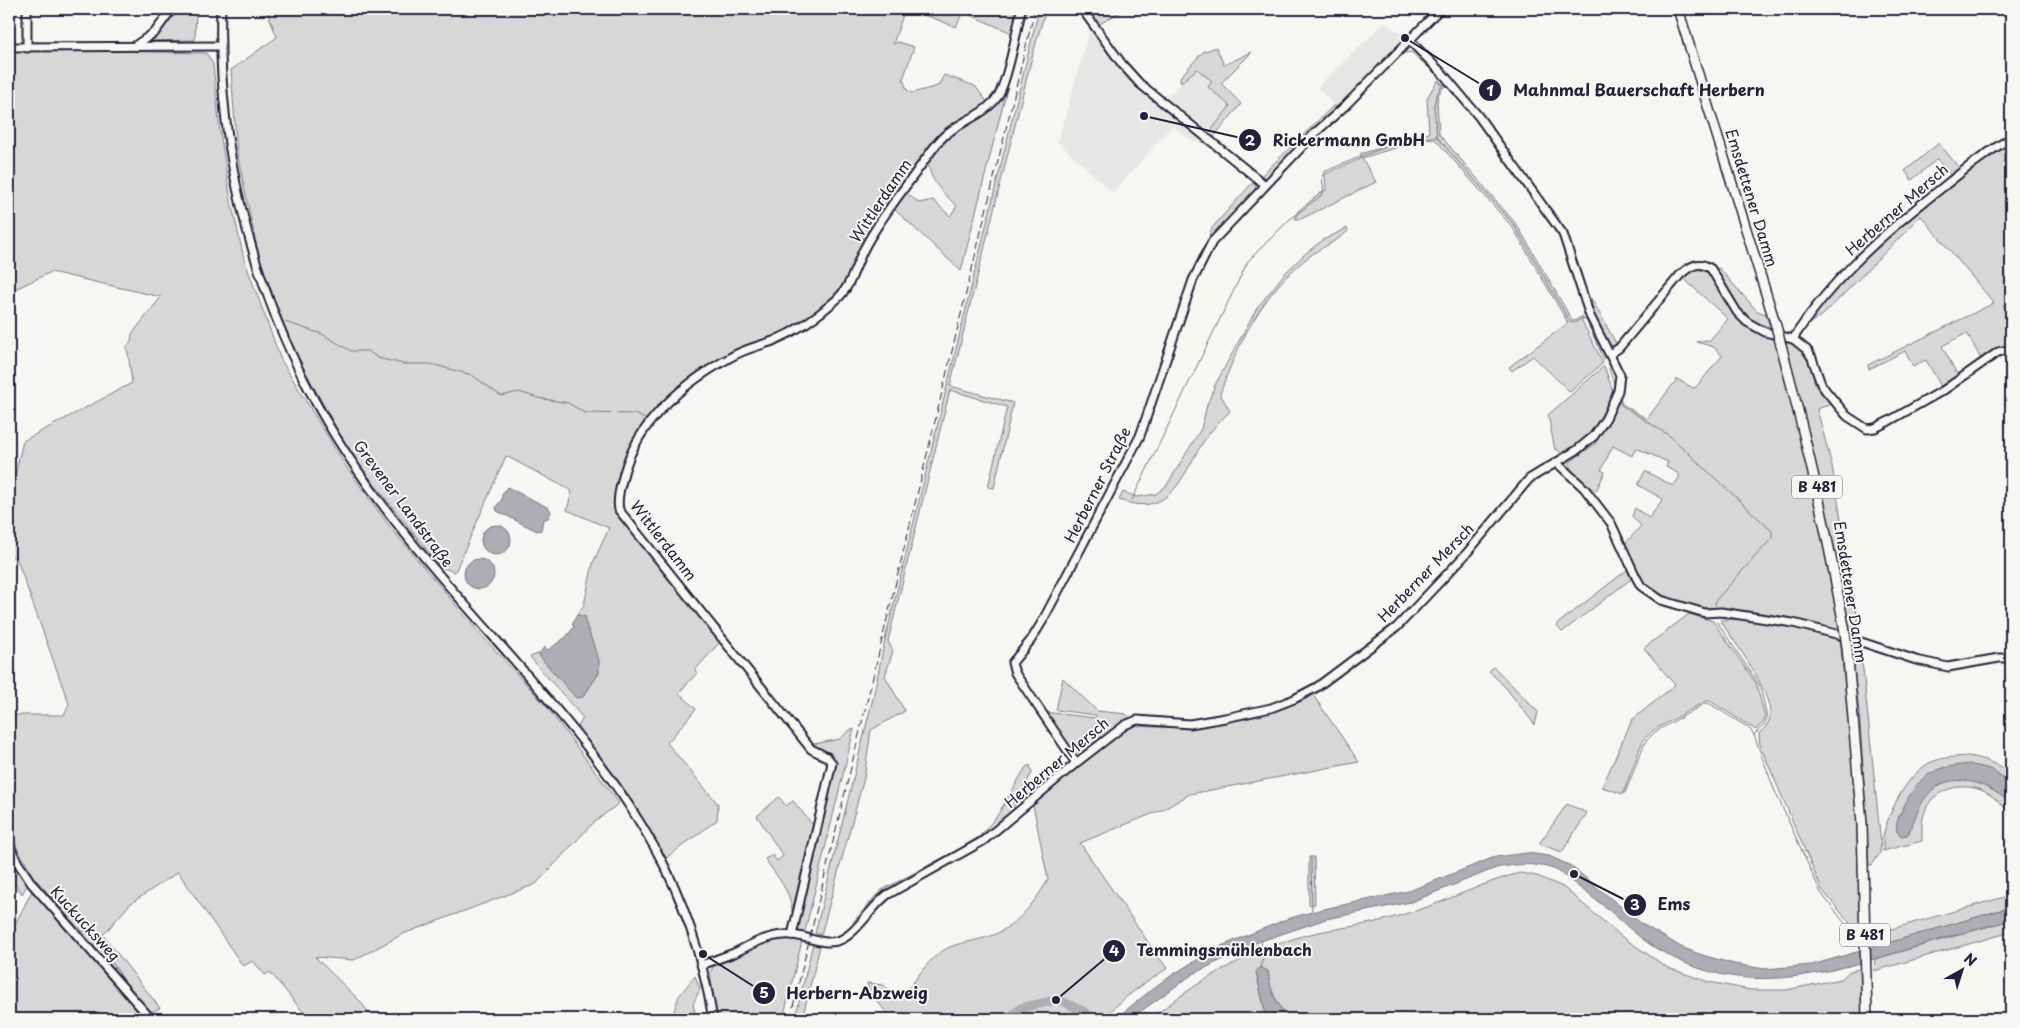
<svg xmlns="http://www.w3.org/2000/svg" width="2020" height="1028" viewBox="0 0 2020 1028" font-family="'Playpen Sans',sans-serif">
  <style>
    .built { fill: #e6e6e4 }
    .green { fill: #d7d7d7; stroke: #7c7c89; fill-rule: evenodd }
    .water { fill: #adadb3; stroke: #757583 }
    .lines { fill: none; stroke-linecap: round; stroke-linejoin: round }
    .stream { stroke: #757583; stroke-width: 1 }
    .river { stroke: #adadb3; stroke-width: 9 }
    .minor-casing { stroke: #22223b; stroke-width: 11 }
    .major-casing { stroke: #22223b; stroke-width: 12 }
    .minor { stroke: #f6f6f2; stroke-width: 7 }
    .major { stroke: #f6f6f2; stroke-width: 9 }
    .rail { stroke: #22223b; stroke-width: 1; stroke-dasharray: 8 4; stroke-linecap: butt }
    .major-bridge-casing { stroke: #22223b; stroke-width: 12; stroke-linecap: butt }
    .major-bridge { stroke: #f6f6f2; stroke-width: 9 }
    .labels { text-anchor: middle; stroke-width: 4; stroke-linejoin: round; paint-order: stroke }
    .shield { fill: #f6f6f2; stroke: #626272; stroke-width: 1 }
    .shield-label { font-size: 14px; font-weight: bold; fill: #22223b }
    .street-label { font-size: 15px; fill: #22223b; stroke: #f6f6f2 }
    .leader { fill: none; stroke: #22223b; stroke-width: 2 }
    .callout-dot { fill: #22223b; stroke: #f6f6f2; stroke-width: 2 }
    .mark-label { font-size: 15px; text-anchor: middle; font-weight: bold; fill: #fff }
    .callout-label { font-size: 16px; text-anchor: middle; font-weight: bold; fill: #22223b; stroke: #f6f6f2; stroke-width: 4; stroke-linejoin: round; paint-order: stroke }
  </style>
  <rect width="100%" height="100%" fill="#f6f6f2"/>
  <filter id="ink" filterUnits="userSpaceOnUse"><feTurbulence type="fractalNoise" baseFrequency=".02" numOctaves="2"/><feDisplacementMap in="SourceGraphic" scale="10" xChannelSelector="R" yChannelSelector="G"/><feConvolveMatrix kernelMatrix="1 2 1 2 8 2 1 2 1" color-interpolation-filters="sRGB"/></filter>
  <g filter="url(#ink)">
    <g class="built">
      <path d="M 1384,23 L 1407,36 L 1337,108 L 1317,87 Z"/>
      <path d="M 1098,25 L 1123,61 L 1166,98 L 1197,68 L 1212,81 L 1209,88 L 1230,106 L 1207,136 L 1208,145 L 1191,140 L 1172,126 L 1113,193 L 1058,142 L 1090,28 Z"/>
    </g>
    <g class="green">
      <path d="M 176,9 L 196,9 L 195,40 L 149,41 L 158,34 Z"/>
      <path d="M 266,9 L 1019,9 L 1012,33 L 963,12 L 956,27 L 933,18 L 905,9 L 893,44 L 898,42 L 914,47 L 903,79 L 907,90 L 912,93 L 938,86 L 944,75 L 975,86 L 988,103 L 939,138 L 937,145 L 999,103 L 1024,9 L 1027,9 L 961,271 L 892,207 L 866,250 L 850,284 L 835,305 L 812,324 L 780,341 L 747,351 L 712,370 L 658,415 L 635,451 L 626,472 L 616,514 L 635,535 L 720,642 L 695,670 L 697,673 L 679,693 L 696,709 L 667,743 L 718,804 L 717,820 L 666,858 L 626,792 L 577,728 L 583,718 L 530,657 L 540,653 L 540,657 L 583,697 L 599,673 L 579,615 L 577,615 L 584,605 L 593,563 L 609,528 L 567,510 L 572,491 L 506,456 L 455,572 L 440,567 L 350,453 L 293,349 L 259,257 L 237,153 L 231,70 L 277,37 ZM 928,158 C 928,180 942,192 957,206 L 950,216 L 933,200 L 919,203 L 905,192 Z"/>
      <path d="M 1039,9 L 1046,9 L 1033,53 L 950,386 L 1013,403 L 994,488 L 988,487 L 1007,407 L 950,390 L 888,641 L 893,651 L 885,676 L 905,711 L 871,730 L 864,778 L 821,935 L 815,933 L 873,698 L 885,640 Z"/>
      <path d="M 1088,9 L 1125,9 L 1098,25 Z"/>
      <path d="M 1216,47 L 1224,65 L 1252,52 L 1221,83 L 1241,104 L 1212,139 L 1207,136 L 1230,106 L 1208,87 L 1212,81 L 1197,69 L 1181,82 L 1180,77 L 1203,52 Z"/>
      <path d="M 9,49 L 206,53 L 213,64 L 220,132 L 231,201 L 244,259 L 281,360 L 345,465 L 390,527 L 476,629 L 546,706 L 619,803 L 591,825 L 536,884 L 403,934 L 354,960 L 315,957 L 361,1002 L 373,1019 L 309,1019 L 270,972 L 265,975 L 253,961 L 243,966 L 178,872 L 130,904 L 103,935 L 160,1008 L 151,1012 L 33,876 L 9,833 L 9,715 L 64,715 L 69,704 L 16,557 L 9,557 L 9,501 L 23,441 L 132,383 L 128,353 L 126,348 L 131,342 L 132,334 L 161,297 L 51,272 L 9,292 Z"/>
      <path d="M 1437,81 L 1445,85 L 1438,95 L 1437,102 L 1439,134 L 1517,225 L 1572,320 L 1574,321 L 1583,316 L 1582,321 L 1603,363 L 1570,392 L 1533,356 L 1512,371 L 1509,367 L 1568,323 L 1513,228 L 1435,139 L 1428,138 L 1362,158 L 1376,182 L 1301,219 L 1295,219 L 1298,211 L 1322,192 L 1326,190 L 1325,174 L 1362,158 L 1360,154 L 1429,133 L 1427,98 Z"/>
      <path d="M 1334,105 L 1337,108 L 1267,179 L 1261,176 Z"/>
      <path d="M 2011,141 L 2011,345 L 1999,347 L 1981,359 L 1967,333 L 1942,346 L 1958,376 L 1942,388 L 1926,360 L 1913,366 L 1905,351 L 1869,369 L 1868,365 L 1994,303 L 1921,216 L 1823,315 L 1806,325 C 1820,307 1834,288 1849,272 C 1896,224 1955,176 2011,141 Z"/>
      <path d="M 1939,143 L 1960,169 L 1951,176 L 1937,159 L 1912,180 L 1905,171 Z"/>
      <path d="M 1253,182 L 1256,187 L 1254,191 L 1212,238 L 1209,235 L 1212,228 Z"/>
      <path d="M 1347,228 L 1348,231 C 1335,243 1319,248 1306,259 C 1263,292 1237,345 1220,394 L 1230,411 C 1224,418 1217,423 1212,430 C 1183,465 1178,521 1119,500 L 1123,492 L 1137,497 L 1156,494 L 1167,485 L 1201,429 L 1207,405 L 1215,385 L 1257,308 L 1286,272 L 1306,253 L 1323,240 Z"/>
      <path d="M 1705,267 L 1710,272 L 1719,268 L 1757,311 L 1766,314 L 1773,336 L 1785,339 L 1801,350 L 1810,363 L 1816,387 L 1832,404 L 1817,409 L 1832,466 L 1860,633 L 1829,629 L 1787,618 L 1690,606 L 1663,597 L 1644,583 L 1629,558 L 1625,544 L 1641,526 L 1632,516 L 1635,508 L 1649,518 L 1663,499 L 1638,485 L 1645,471 L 1673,486 L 1679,478 L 1679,474 L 1666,467 L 1668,462 L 1636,448 L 1632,456 L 1613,446 L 1601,470 L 1605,472 L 1596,491 C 1585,484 1568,476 1570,462 L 1595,444 L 1620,398 L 1622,404 L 1647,419 L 1677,379 L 1693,388 L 1696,387 L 1722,356 L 1714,347 L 1696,342 L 1706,340 L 1709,341 L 1728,319 L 1682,277 L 1691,269 Z"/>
      <path d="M 1591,298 L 1617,345 L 1610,345 L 1606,341 L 1592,310 Z"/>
      <path d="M 1604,366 L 1613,391 C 1599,422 1592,437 1561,454 L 1557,449 L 1555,450 L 1548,415 Z"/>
      <path d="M 1627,570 L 1631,579 L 1562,632 L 1556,625 Z"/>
      <path d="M 1689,614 L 1713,621 L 1756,683 L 1765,717 L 1764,721 L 1756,730 L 1710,701 L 1706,701 L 1654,730 L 1643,740 L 1623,794 L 1602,787 L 1632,720 L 1675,685 L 1644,648 Z"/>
      <path d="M 1741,619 L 1788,625 L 1840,639 L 1856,797 L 1860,938 L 1857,939 L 1849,922 L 1822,890 L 1760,745 L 1759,733 C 1764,729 1769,724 1770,717 C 1772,691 1735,643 1720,620 Z"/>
      <path d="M 1851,643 L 1858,647 L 1863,669 L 1881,844 L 1880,853 L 1872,865 L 1869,865 L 1860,720 Z"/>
      <path d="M 1494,667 L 1538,712 L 1535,725 L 1506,688 L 1489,671 Z"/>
      <path d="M 1063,678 L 1097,711 L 1126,714 L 1138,726 C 1192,731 1266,721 1313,695 L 1359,762 L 1190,794 L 1164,809 L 1080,843 L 1159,958 L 1168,968 C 1145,983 1121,998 1104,1019 L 928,1019 L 921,1017 L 921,1019 L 892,1019 L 870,993 L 867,983 L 883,985 L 900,998 C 914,984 923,966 938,954 C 952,943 967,943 984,938 C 1013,931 1033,905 1048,880 L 1033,805 L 1080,764 L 1044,712 L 1095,718 L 1096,715 L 1056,710 Z"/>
      <path d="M 854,729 L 804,935 L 796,930 L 835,764 L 833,757 L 821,752 L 814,744 L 840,739 L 848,731 Z"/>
      <path d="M 1968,756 C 1986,759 1997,764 2011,774 L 2011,784 L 2005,779 L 1943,767 L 1899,814 L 1897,832 L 1902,836 L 1909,833 C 1913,817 1920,799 1933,789 C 1958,769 1992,785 2011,804 L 2011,814 C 2002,805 1993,795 1981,790 C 1961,782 1933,789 1925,811 C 1921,821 1922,831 1922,841 L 1883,851 C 1884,845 1882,837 1884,832 C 1891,808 1909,770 1934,761 C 1944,757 1957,757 1968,756 Z"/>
      <path d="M 1030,765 L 1032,773 L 1008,817 L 981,840 L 882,896 L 856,923 L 853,922 L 880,891 L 961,848 L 980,836 L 997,816 L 1026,767 Z"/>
      <path d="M 779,797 L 786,806 L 793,801 L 813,825 L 792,912 C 792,893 776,875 765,859 L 772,855 L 777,861 L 783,856 L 757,816 Z"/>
      <path d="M 1567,804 L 1587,813 L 1562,852 L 1539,844 Z"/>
      <path d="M 9,855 L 28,884 L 22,894 L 9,875 Z"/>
      <path d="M 1309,857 L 1314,857 L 1315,904 L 1309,905 Z"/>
      <path d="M 1520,873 L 1537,876 L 1563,887 L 1622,937 L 1668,968 L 1709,982 L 1751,990 L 1786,990 L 1841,979 L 1850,971 L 1860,969 L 1862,1019 L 1288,1019 C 1277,1002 1270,993 1268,971 L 1256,972 L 1267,1019 L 1151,1019 C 1192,984 1244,954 1296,938 C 1320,930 1347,928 1371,923 C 1386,920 1401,915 1415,911 C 1451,900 1483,882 1520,873 Z"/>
      <path d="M 33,889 L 148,1019 L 9,1019 L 9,936 Z"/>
      <path d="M 2011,895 L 2011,907 L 1874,948 L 1874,934 Z"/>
      <path d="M 2011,920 L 2011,932 L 1874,971 L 1875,959 Z"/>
      <path d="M 786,937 L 802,941 L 783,1019 L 717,1019 L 710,973 L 713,967 L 758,943 Z"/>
      <path d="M 813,943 L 820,946 L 802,1019 L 795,1019 Z"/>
      <path d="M 695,976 L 700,989 L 693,1004 L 695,1013 L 690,1019 L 669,1019 L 673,1014 L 679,996 Z"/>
    </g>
    <g class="water">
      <path d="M 507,487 L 549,508 L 551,512 L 548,518 L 543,520 L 541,530 L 537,531 L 497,511 L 496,507 L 502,499 L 502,495 Z"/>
      <circle cx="496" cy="540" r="15"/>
      <circle cx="479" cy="574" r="15"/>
      <path d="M 577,615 L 586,617 L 585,621 L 599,660 L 599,673 L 583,697 L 576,698 L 540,657 L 540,653 L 544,647 L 548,650 L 566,637 L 574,627 L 572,624 Z"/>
      <path d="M 1969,764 L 1990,769 L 2011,784 L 2011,804 C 1989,783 1948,767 1926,797 C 1917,809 1914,823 1907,835 L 1902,836 L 1897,832 C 1895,823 1900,814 1904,806 C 1921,772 1934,768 1969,764 Z"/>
      <path d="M 1527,853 L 1549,856 L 1571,866 L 1642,924 L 1681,947 L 1702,955 L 1734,964 L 1765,969 L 1812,965 L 2011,907 L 2011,920 C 1977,929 1943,938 1909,949 C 1823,974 1744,1000 1659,950 C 1641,940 1625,924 1609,910 C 1592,897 1575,884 1558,871 C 1538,862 1517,864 1496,868 L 1411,902 L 1326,919 L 1258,942 L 1193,974 L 1130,1019 L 1115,1019 L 1160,983 L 1185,967 L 1219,947 L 1260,930 L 1287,919 L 1319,910 L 1409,891 L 1495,857 Z"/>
      <path d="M 1260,967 L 1268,971 C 1270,993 1277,1002 1288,1019 L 1267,1019 L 1256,972 Z"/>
    </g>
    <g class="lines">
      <g class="stream">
        <path d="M 1405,53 L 1411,52 L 1437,75 L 1442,86 L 1436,96 L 1434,106 L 1437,137 L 1515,226 L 1570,322 L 1574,323 L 1581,319 L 1586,320 L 1604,359"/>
        <path d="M 2003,306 L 2011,301"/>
        <path d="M 285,322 L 322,334 L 351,351 L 368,351 L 378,358 L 403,364 L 431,364 L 472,375 L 501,396 L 519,392 L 538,398 L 568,403 L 585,413 L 635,414 L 647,420"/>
        <path d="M 1609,368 L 1615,387"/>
        <path d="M 1619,401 L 1621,405 L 1670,436 L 1772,531 L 1772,538 L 1716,600 L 1715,605"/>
        <path d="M 1132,500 L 1248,261 L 1289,220 L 1323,194 C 1325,186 1320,180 1324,172 C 1352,160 1408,135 1437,137"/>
        <path d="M 1717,622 L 1760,686 L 1767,718 L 1764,725 L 1754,735"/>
        <path d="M 1625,793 L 1645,742 L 1655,732 L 1706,703 L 1710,704 L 1749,728 L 1754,735 L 1774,789 L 1821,893 L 1851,931"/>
        <path d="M 9,855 L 27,885"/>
        <path d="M 1311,857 L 1312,911"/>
        <path d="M 33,893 L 54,914"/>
        <path d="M 80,928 L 96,940"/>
        <path d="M 101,945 L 132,993"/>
        <path d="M 1260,967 L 1264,955 L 1261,941"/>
      </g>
      <path class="river" d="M 1007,1019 L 1021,1008 L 1056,1000 L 1064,1002 L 1083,1011 L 1094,1019"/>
      <defs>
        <g id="minor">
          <path d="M 27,9 L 27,48"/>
          <path d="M 221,9 C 217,140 248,272 308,388 C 341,452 384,510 430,564 C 508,657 597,743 656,850 C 685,902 703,960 713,1019"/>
          <path d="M 1082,9 L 1122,64 L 1139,83 L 1265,185"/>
          <path d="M 136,45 L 155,32 L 172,9"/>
          <path d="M 9,47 L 220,46"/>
          <path d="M 1793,339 C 1831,279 1887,230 1943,187 C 1965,169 1987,152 2011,138"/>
          <path d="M 1610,354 L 1619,348 L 1680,275 C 1690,266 1699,260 1711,269 L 1737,312 L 1747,322 L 1765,332 L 1793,339 L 1807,350 L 1812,358 L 1821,384 L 1826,391 L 1847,416 L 1867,429 L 1875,428 L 1889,421 L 1944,390 L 1998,352 L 2011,349"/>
          <path d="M 1557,463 L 1584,488 L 1611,523 L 1636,577 L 1641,586 L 1661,600 L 1705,613 L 1721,612 L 1793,623 L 1840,635 L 1916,660 L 1948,667 L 1999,658 L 2011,658"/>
          <path d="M 1076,763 L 1015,673 L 1012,663 L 1031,640 L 1042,622 L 1140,436 L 1193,280 L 1212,242 L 1315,133 L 1345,106 L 1440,9"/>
          <path d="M 9,845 L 18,863 L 32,884 L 151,1019"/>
          <path d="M 792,935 L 832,763 L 827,757 L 811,749 L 619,510 C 617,500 619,491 622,481 C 634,424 682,384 731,357 C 744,349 759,346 773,341 C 797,331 817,317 836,300 C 852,286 855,265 865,247 C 878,222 897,198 914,175 C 923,163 931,150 941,139 C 956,122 984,117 998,96 C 1007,82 1018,27 1021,9"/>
          <path d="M 702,965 C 712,961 723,957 734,953 C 750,945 766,936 784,935 C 803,933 821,947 840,940 C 857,933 871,907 887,895 L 983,841 L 1076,763 L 1125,725 L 1137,720 L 1190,724 L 1225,718 L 1271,708 L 1294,699 L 1317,687 L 1397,627 L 1466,554 L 1529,479 L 1577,450 L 1594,436 L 1606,418 L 1618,391 L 1620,375 L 1590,316 L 1563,234 L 1479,117 L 1444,75 L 1409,40"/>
        </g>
        <g id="major">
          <path d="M 1678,9 L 1776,326"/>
          <path d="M 1782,349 C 1807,441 1827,532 1844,626"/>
          <path d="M 1847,647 L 1862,824 L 1867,1019"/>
        </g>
      </defs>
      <use href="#minor" class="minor-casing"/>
      <use href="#major" class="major-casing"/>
      <use href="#minor" class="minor"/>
      <use href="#major" class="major"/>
      <path class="rail" d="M 790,1019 L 1035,9"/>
      <defs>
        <g id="major-bridge">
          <path d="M 1776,326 L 1782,349"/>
          <path d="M 1844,626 L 1847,647"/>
        </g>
      </defs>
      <use href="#major-bridge" class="major-bridge-casing"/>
      <use href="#major-bridge" class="major-bridge"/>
    </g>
  </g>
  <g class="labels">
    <g class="shield">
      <rect x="1792" y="475.5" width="50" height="23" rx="4"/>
      <rect x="1840" y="923.5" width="50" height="23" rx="4"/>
    </g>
    <g class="shield-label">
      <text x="1817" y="492">B 481</text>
      <text x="1865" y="940">B 481</text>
    </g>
    <g class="street-label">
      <text transform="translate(1751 198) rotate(73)" y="5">Emsdettener Damm</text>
      <text transform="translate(881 201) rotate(-56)" y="5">Wittlerdamm</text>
      <text transform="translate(1897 210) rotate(-41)" y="5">Herberner Mersch</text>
      <text transform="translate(1098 485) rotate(-63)" y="5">Herberner Straße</text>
      <text transform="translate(403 504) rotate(53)" y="5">Grevener Landstraße</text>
      <text transform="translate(663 541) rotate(52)" y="5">Wittlerdamm</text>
      <text transform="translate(1426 573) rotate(-46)" y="5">Herberner Mersch</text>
      <text transform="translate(1850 592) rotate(81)" y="5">Emsdettener Damm</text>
      <text transform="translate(1057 763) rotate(-40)" y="5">Herberner Mersch</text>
      <text transform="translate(85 924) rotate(48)" y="5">Kuckucksweg</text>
    </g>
  </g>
  <path class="leader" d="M1405 38L1490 90M1144 116L1250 140M1574 874L1635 905M1056 1000L1114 951M703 954L764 993"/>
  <g class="callout-dot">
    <circle cx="1405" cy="38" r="5"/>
    <circle cx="1144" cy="116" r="5"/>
    <circle cx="1574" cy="874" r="5"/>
    <circle cx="1056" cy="1000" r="5"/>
    <circle cx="703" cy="954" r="5"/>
    <circle cx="1490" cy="90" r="12"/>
    <circle cx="1250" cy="140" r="12"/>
    <circle cx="1635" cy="905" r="12"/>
    <circle cx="1114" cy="951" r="12"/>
    <circle cx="764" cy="993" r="12"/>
  </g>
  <g class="mark-label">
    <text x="1490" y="96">1</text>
    <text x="1250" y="146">2</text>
    <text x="1635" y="910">3</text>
    <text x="1114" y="956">4</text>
    <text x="764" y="998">5</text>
  </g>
  <g class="callout-label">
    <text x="1639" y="96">Mahnmal Bauerschaft Herbern</text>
    <text x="1349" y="146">Rickermann GmbH</text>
    <text x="1674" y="910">Ems</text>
    <text x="1224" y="956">Temmingsmühlenbach</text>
    <text x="857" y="999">Herbern-Abzweig</text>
  </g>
  <rect width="2020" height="1028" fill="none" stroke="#f6f6f2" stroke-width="30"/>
  <rect x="15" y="15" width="1990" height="998" fill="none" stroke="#22223b" stroke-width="2" filter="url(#ink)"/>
  <g transform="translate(1962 970) rotate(39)" stroke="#f6f6f2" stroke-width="4" paint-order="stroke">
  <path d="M0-4L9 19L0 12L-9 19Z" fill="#22223b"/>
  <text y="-8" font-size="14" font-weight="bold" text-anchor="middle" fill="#22223b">N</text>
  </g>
</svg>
